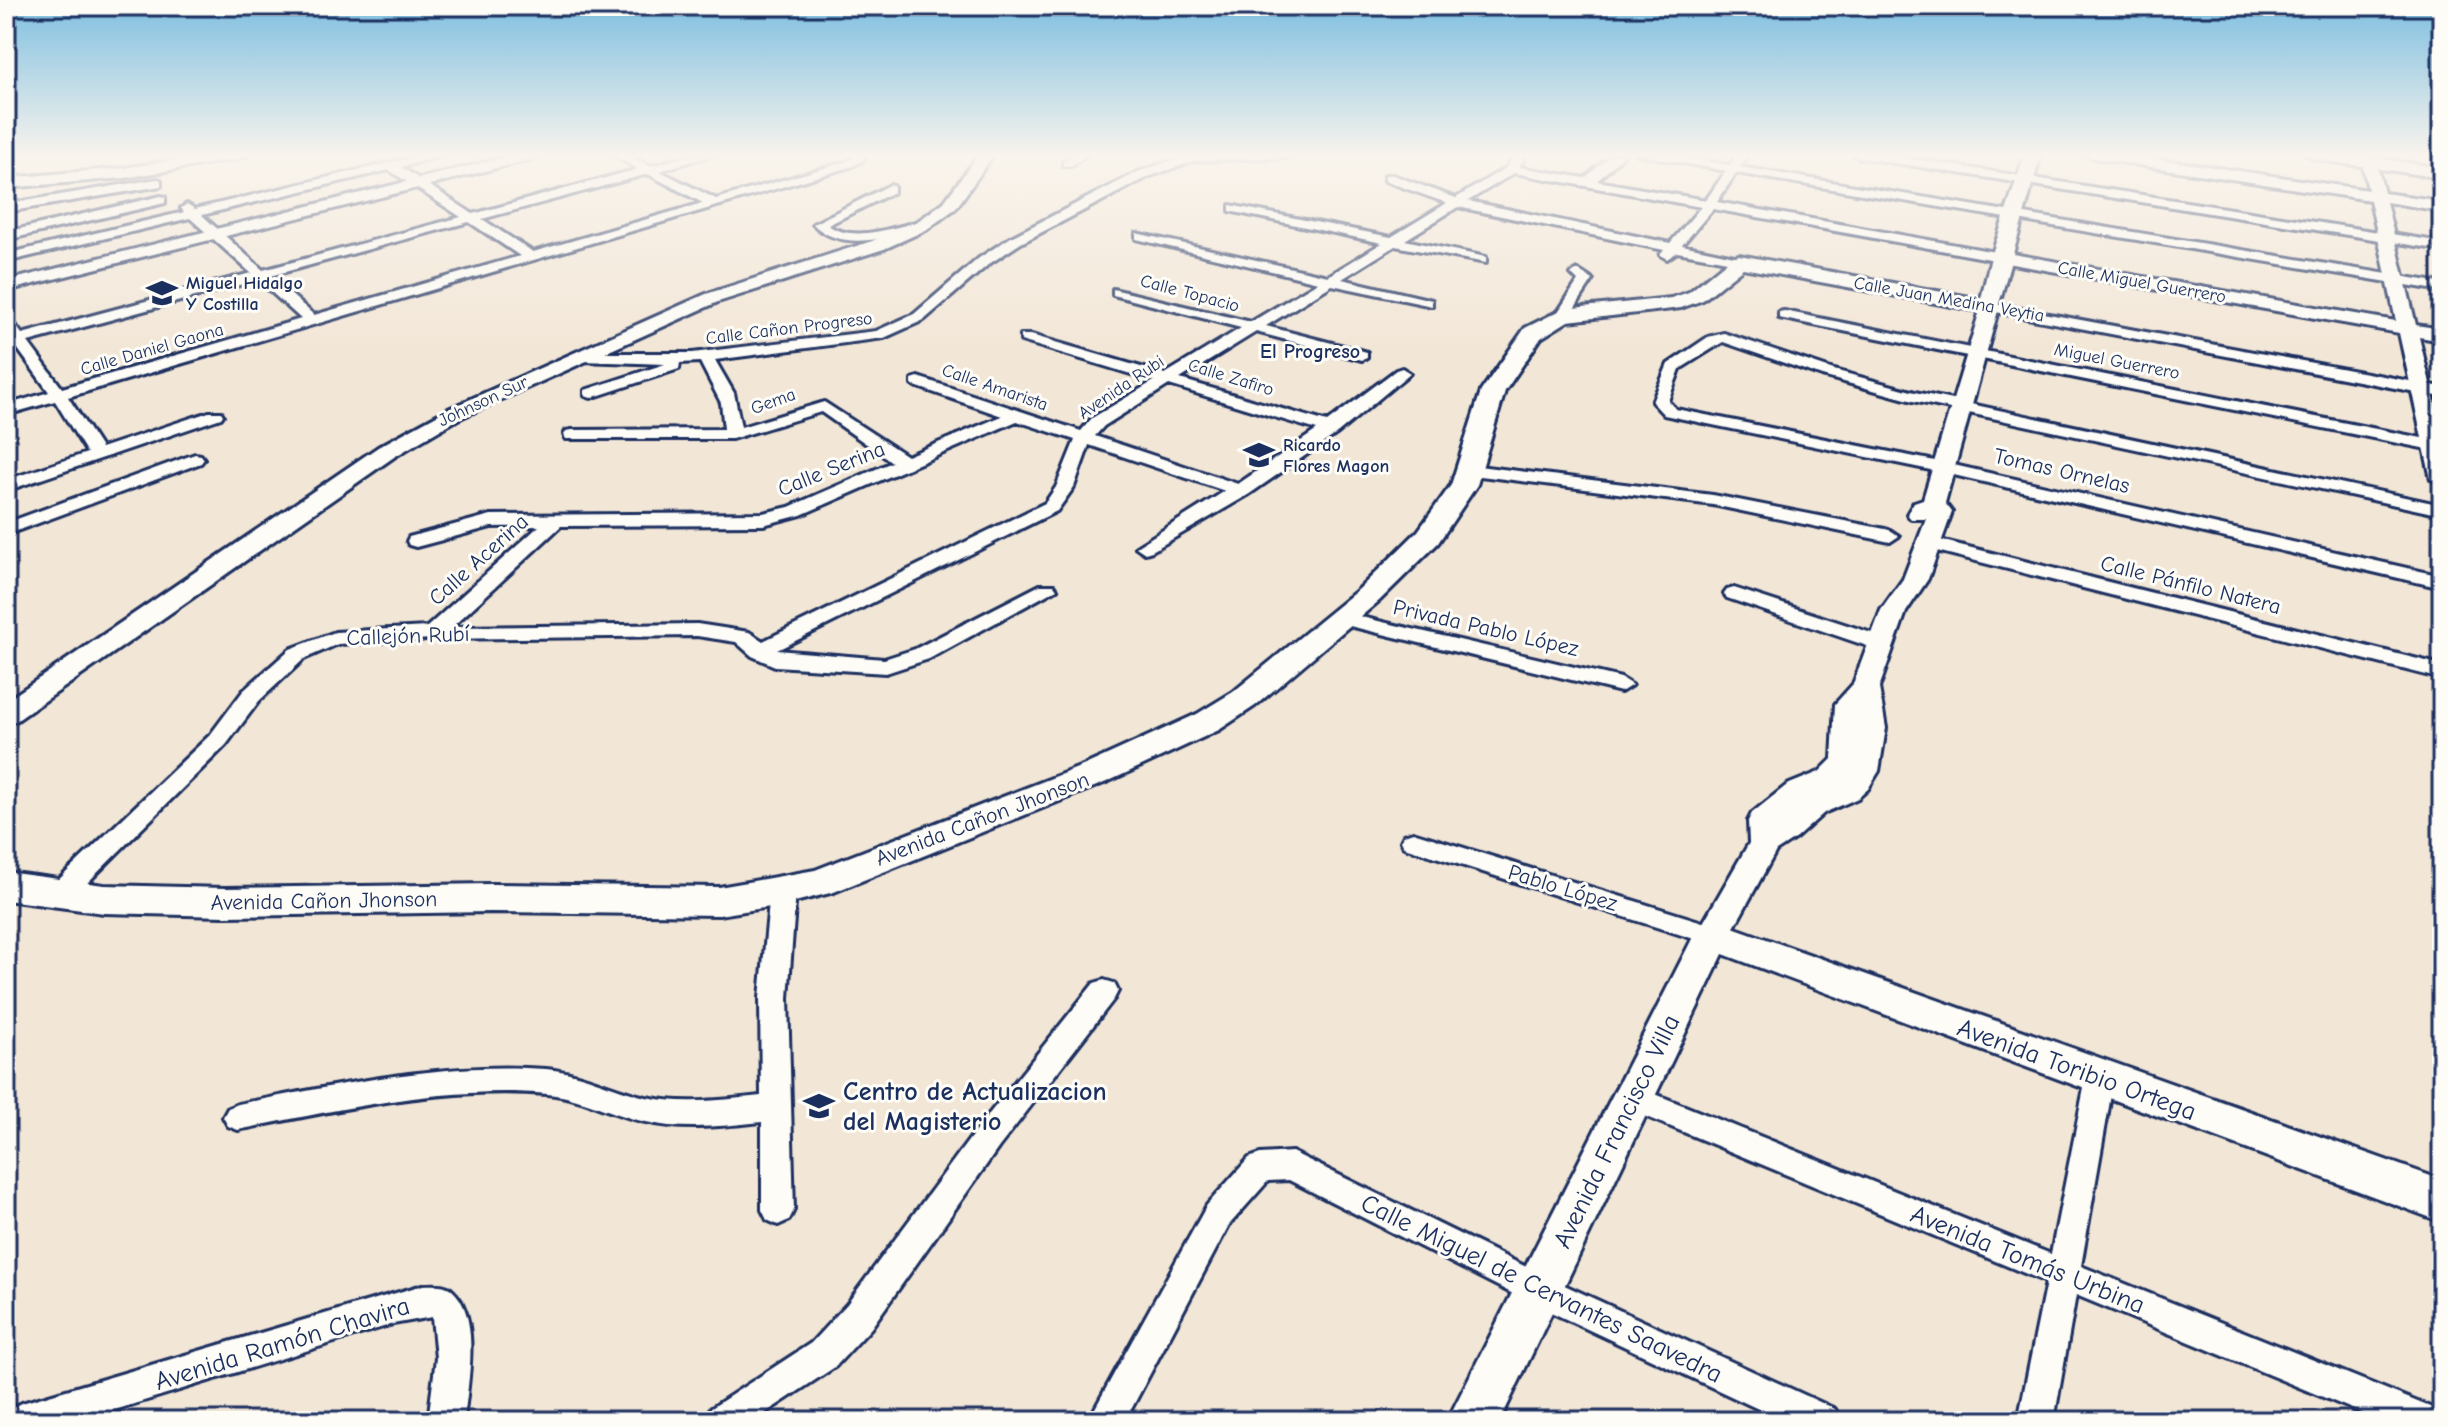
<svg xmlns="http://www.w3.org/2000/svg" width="2448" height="1427" viewBox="0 0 2448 1427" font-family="'Comic Neue',sans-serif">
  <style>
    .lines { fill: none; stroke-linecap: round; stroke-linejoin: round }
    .minor-casing { stroke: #1b2f5e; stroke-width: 6 }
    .tertiary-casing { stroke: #1b2f5e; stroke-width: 6 }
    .secondary-casing { stroke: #1b2f5e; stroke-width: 6 }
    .minor { fill: #fdfcf7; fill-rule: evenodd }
    .tertiary { fill: #fdfcf7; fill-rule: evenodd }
    .secondary { fill: #fdfcf7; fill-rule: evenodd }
    .labels { text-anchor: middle; stroke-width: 6; stroke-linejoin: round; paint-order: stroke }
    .far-street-label { font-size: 18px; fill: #1b2f5e; stroke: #fdfcf7 }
    .far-poi-label { font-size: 18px; font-weight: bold; fill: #1b2f5e; stroke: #fdfcf7; text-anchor: start }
    .far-neighbourhood-label { font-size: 20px; font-weight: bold; fill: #1b2f5e; stroke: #fdfcf7 }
    .street-label { font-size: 22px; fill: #1b2f5e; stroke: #fdfcf7 }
    .near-street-label { font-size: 26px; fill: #1b2f5e; stroke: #fdfcf7 }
    .near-poi-label { font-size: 26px; font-weight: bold; fill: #1b2f5e; stroke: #fdfcf7; text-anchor: start }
  </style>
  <rect width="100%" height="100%" fill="#f2e6d6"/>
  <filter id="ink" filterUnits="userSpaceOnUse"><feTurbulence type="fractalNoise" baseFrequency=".0125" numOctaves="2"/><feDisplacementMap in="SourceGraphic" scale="16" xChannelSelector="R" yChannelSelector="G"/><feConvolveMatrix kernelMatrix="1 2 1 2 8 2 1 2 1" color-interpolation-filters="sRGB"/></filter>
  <g filter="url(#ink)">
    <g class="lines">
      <defs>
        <g id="minor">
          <path d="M 426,154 L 447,154 L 401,167 L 473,214 L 638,169 L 611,154 L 626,154 L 650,166 L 695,154 L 715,154 L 660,171 L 716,199 L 845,162 L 853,158 L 851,154 L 863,154 L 865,159 L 853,166 L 68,397 L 101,448 L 209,412 L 221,412 L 223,415 L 221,418 L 6,491 L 6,480 L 87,453 L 55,401 L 6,415 L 6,405 L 49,392 L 15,345 L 6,348 L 6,338 L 10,337 L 6,332 L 6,318 L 11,319 L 22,334 L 251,273 L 190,218 L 6,262 L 6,254 L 184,212 L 181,208 L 187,204 L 195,209 ZM 389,170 L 461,217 L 263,270 L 202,215 ZM 648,174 L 703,203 L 533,252 L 482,219 ZM 469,222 L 520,256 L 314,315 L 270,276 ZM 258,280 L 301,319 L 62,388 L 28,342 Z"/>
          <path d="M 1074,154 L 1088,154 L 1071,166 L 1063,166 L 1063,162 Z"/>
          <path d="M 1192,154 L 1300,154 L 1294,157 L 1193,161 L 1148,177 L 1021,243 L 989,264 L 924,320 L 884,338 L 715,360 L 734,393 L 741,427 L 824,402 L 907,456 L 1002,416 L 912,385 L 912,379 L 918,377 L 1081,431 L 1092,418 L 1154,381 L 1021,341 L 1021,335 L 1031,335 L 1165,374 L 1241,328 L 1113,295 L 1113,289 L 1251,322 L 1318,282 L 1136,239 L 1136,233 L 1328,276 L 1382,243 L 1234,212 L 1230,211 L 1230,205 L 1391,237 L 1447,203 L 1385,181 L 1385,175 L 1393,175 L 1456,198 L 1507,167 L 1514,154 L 1526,154 L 1519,167 L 1585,178 L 1612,154 L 1625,154 L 1597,181 L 1706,200 L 1726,171 L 1636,154 L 1664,154 L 1730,165 L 1737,154 L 1749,154 L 1740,167 L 2442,283 L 2442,291 L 1736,173 L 1717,202 L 2001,253 L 2008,257 L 2001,261 L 1713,209 L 1682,245 L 1744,258 L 1744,264 L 1677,252 L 1667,259 L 1660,255 L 1664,250 L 1458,207 L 1405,240 L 1486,257 L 1486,263 L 1395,246 L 1342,279 L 1432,300 L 1432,306 L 1332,285 L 1266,326 L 1367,352 L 1367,358 L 1362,360 L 1256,332 L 1180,379 L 1327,422 L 1396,370 L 1402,368 L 1410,373 L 1338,433 L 1248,495 L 1152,551 L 1145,553 L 1136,547 L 1225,491 L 1089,445 L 1074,487 L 1057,511 L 777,650 L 884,659 L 915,649 L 1040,585 L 1054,585 L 1057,589 L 929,659 L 886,673 L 775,666 L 752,656 L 736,642 L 697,636 L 433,639 L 338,644 L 304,659 L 259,701 L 226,745 L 69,901 L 60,904 L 51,901 L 47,894 L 51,887 L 210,735 L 243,691 L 290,649 L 335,632 L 427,627 L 539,526 L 491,527 L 416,547 L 409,545 L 407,541 L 409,537 L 491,515 L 763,513 L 789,507 L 892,462 L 821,412 L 732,439 L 566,439 L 564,435 L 566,431 L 572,430 L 724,429 L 721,403 L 700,362 L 680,363 L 679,369 L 591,398 L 585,396 L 585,390 L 665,364 L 582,361 L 577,359 L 577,353 L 692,353 L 876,331 L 914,314 L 979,258 L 1011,237 L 1140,171 ZM 1514,173 L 1701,207 L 1670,243 L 1468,201 ZM 1169,385 L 1317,430 L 1238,484 L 1095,436 L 1104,426 ZM 1017,421 L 1075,440 L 1056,487 L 1045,503 L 763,641 L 749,632 L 697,624 L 452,627 L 561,526 L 763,525 L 801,515 Z"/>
          <path d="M 1852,154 L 1881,154 L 2442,242 L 2442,250 L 1858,157 Z"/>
          <path d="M 157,179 L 161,180 L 161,186 L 6,212 L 6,204 Z"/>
          <path d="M 890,185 L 894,186 L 894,192 L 828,225 C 855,244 898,226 927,219 L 932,220 L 932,226 C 895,235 843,255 813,224 Z"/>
          <path d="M 161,196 L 165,197 L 165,203 L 6,240 L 6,232 Z"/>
          <path d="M 1578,270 L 1593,280 L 1568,318 L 1558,318 L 1556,315 L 1578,281 L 1571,274 Z"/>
          <path d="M 1990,303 L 2442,387 L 2442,397 L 1985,310 L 1985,304 Z"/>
          <path d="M 1784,311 L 2442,442 L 2442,452 L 1779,318 L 1779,312 Z"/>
          <path d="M 1724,333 L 1834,370 L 1915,392 L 2442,505 L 2442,515 L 1913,401 L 1822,376 L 1723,342 L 1680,369 L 1668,401 L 1676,409 L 1945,463 L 2442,576 L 2442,588 L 1945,473 L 1664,415 L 1652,402 L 1668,364 L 1708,337 Z"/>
          <path d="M 195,454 L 201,455 L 204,459 L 201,463 L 6,535 L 6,523 Z"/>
          <path d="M 1470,465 L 1713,495 L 1890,530 L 1899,536 L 1890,542 L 1713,505 L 1464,474 L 1461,470 L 1464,466 Z"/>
          <path d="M 1928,537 L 2442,665 L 2442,679 L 1921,547 L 1919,543 L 1921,539 Z"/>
          <path d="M 1734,588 L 1887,638 L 1890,643 L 1887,648 L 1873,648 L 1727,598 L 1724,594 L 1727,590 Z"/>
          <path d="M 1340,612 L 1621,678 L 1632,685 L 1621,692 L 1333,622 L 1330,618 Z"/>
          <path d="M 1413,832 L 1722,928 L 1726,935 L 1722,942 L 1713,945 L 1404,847 L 1401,841 L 1404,835 Z"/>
          <path d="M 783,881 L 792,884 L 796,891 L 788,998 L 794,1210 L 789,1220 L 778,1225 L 767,1220 L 762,1210 L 762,1122 C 723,1126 684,1131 646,1122 C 612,1115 582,1097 547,1094 C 445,1085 337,1110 238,1130 L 228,1126 L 223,1117 L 228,1108 L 238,1104 C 338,1085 444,1061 546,1069 C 581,1072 612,1089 646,1097 C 684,1105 723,1100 761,1096 L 760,998 L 770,891 L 774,884 Z"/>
          <path d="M 1104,980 L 1114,983 L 1118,991 L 1114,999 L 999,1147 L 871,1328 L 835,1367 L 753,1421 L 704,1421 L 710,1409 L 811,1343 L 847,1304 L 977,1129 L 1094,983 Z"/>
          <path d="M 2100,1066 L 2110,1069 L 2114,1078 L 2081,1266 L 2435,1409 L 2441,1421 L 2381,1421 L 2076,1295 L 2054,1421 L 2018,1421 L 2046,1282 L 1623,1107 L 1618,1098 L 1623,1089 L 1633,1085 L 2051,1254 L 2086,1078 L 2090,1069 Z"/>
          <path d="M 1292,1152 L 1549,1278 L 1835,1409 L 1841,1421 L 1784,1421 L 1525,1300 L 1289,1180 L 1268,1181 L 1229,1225 L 1125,1421 L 1088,1421 L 1207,1205 L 1249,1158 L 1260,1154 Z"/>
          <path d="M 423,1285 C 433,1285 446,1283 453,1291 C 482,1318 467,1387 464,1421 L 428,1421 L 436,1358 L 432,1317 L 393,1324 L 79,1421 L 6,1421 L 10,1409 L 22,1403 Z"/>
        </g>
        <g id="tertiary">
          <path d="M 213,154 L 248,154 L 241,158 L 124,178 L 6,188 L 6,178 L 124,168 Z"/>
          <path d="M 518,154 L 543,154 L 541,157 L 6,291 L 6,281 Z"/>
          <path d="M 979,154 L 994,154 L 956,208 L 926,230 L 884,249 L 718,302 L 460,418 L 394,457 L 16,721 L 6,723 L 6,701 L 378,447 L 446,410 L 706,294 L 872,241 L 914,224 L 944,202 Z"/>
          <path d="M 2086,154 L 2124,154 L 2368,190 L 2362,162 L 2369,158 L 2376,162 L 2384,193 L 2442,201 L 2442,211 L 2386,202 L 2416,325 L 2442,329 L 2442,341 L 2419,337 L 2442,433 L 2442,486 L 2431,479 L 2399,333 L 2001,262 L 1992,257 L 2001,252 L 2396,321 L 2370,200 L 2093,158 Z"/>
          <path d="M 1990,301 L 1999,307 L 1945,503 L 1952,512 L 1928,579 L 1906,612 L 1879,688 L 1886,728 L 1879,771 L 1868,789 L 1858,798 L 1824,813 L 1796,838 L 1776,851 L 1725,944 L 1713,948 L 1701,944 L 1696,935 L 1749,843 L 1748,821 L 1752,813 L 1787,785 L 1819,772 L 1832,759 L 1835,704 L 1853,684 L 1881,610 L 1903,579 L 1926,519 L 1911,519 L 1907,514 L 1914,502 L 1923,499 L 1981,307 Z"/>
        </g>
        <g id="secondary">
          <path d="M 2025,154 L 2041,154 L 1997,311 L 1990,313 L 1743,268 L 1703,300 L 1681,308 L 1568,321 L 1541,338 L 1505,391 L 1477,485 L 1438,543 L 1379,601 L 1255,706 L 1219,730 L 1109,781 L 834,892 L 783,905 L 719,915 L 491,912 L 224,916 L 104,913 L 6,900 L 6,872 L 104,885 L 224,888 L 491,884 L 719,887 L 815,870 L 1085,765 L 1197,714 L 1233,692 L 1359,589 L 1418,531 L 1451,485 L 1481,391 L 1525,328 L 1563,309 L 1671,298 L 1689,292 L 1732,257 L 1739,255 L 1981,299 L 1991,257 Z"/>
          <path d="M 2306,154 L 2349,154 L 2442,168 L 2442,178 L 2314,159 Z"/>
          <path d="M 1713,920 L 2442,1180 L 2442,1222 L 1723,954 L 1500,1421 L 1447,1421 L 1694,935 L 1700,925 Z"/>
        </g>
      </defs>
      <use href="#minor" class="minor-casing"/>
      <use href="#tertiary" class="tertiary-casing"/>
      <use href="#secondary" class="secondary-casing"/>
      <use href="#minor" class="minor"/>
      <use href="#tertiary" class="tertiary"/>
      <use href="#secondary" class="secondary"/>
    </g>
  </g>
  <linearGradient id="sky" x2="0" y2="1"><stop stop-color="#7ebfe0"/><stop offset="0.44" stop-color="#f9f4ed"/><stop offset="1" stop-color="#f9f4ed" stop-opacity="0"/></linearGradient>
  <rect width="2448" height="354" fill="url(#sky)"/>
  <defs>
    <symbol id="school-bare" viewBox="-9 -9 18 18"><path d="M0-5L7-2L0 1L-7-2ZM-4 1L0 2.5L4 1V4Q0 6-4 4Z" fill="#1b2f5e" stroke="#fdfcf7" stroke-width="2.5" paint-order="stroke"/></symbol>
    <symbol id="university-bare" viewBox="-9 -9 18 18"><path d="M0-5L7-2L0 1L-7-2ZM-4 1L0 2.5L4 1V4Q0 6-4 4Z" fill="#1b2f5e" stroke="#fdfcf7" stroke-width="2.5" paint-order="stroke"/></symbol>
  </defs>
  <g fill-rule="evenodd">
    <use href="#school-bare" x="140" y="271" width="44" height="44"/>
    <use href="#school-bare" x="1237" y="433" width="44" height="44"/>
    <use href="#university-bare" x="797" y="1084" width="44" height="44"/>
  </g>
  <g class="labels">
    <g class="far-street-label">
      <text transform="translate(2142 282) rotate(10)" y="6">Calle Miguel Guerrero</text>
      <text transform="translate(1190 293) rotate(15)" y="6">Calle Topacio</text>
      <text transform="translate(1949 299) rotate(10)" y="6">Calle Juan Medina Veytia</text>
      <text transform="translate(789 328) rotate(-7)" y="6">Calle Cañon Progreso</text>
      <text transform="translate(152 349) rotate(-16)" y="6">Calle Daniel Gaona</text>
      <text transform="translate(2117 361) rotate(11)" y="6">Miguel Guerrero</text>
      <text transform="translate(1231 377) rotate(17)" y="6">Calle Zafiro</text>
      <text transform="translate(995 387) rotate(19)" y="6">Calle Amarista</text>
      <text transform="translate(1121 387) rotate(-34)" y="6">Avenida Rubi</text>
      <text transform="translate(483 401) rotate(-25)" y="6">Johnson Sur</text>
      <text transform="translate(773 401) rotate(-20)" y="6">Gema</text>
    </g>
    <g class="far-poi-label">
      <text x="186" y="289">Miguel Hidalgo<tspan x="186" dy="21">Y Costilla</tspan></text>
      <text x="1283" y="451">Ricardo<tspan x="1283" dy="21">Flores Magon</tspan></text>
    </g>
    <g class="far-neighbourhood-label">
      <text x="1310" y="358">El Progreso</text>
    </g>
    <g class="street-label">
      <text transform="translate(831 468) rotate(-22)" y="8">Calle Serina</text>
      <text transform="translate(2062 470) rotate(13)" y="8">Tomas Ornelas</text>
      <text transform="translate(478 559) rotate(-42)" y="8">Calle Acerina</text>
      <text transform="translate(2191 584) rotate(14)" y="8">Calle Pánfilo Natera</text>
      <text transform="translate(1486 627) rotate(13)" y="8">Privada Pablo López</text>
      <text transform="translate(408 635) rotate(-2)" y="8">Callejón Rubí</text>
      <text transform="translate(982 818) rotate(-21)" y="8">Avenida Cañon Jhonson</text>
      <text transform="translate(1563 887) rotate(17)" y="8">Pablo López</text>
      <text transform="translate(324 900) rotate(-1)" y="8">Avenida Cañon Jhonson</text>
    </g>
    <g class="near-street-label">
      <text transform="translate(2077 1069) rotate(20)" y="9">Avenida Toribio Ortega</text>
      <text transform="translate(1616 1131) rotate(-64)" y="9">Avenida Francisco Villa</text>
      <text transform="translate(2028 1259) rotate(22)" y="9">Avenida Tomás Urbina</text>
      <text transform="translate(1542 1288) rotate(26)" y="9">Calle Miguel de Cervantes Saavedra</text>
      <text transform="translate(282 1343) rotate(-17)" y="9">Avenida Ramón Chavira</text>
    </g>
    <g class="near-poi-label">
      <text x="843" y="1100">Centro de Actualizacion<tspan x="843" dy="30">del Magisterio</tspan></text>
    </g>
  </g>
  <rect width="2448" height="1427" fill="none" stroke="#fdfcf7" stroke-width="32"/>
  <rect x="16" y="16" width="2416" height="1395" fill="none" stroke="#1b2f5e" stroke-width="3" filter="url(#ink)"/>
</svg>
